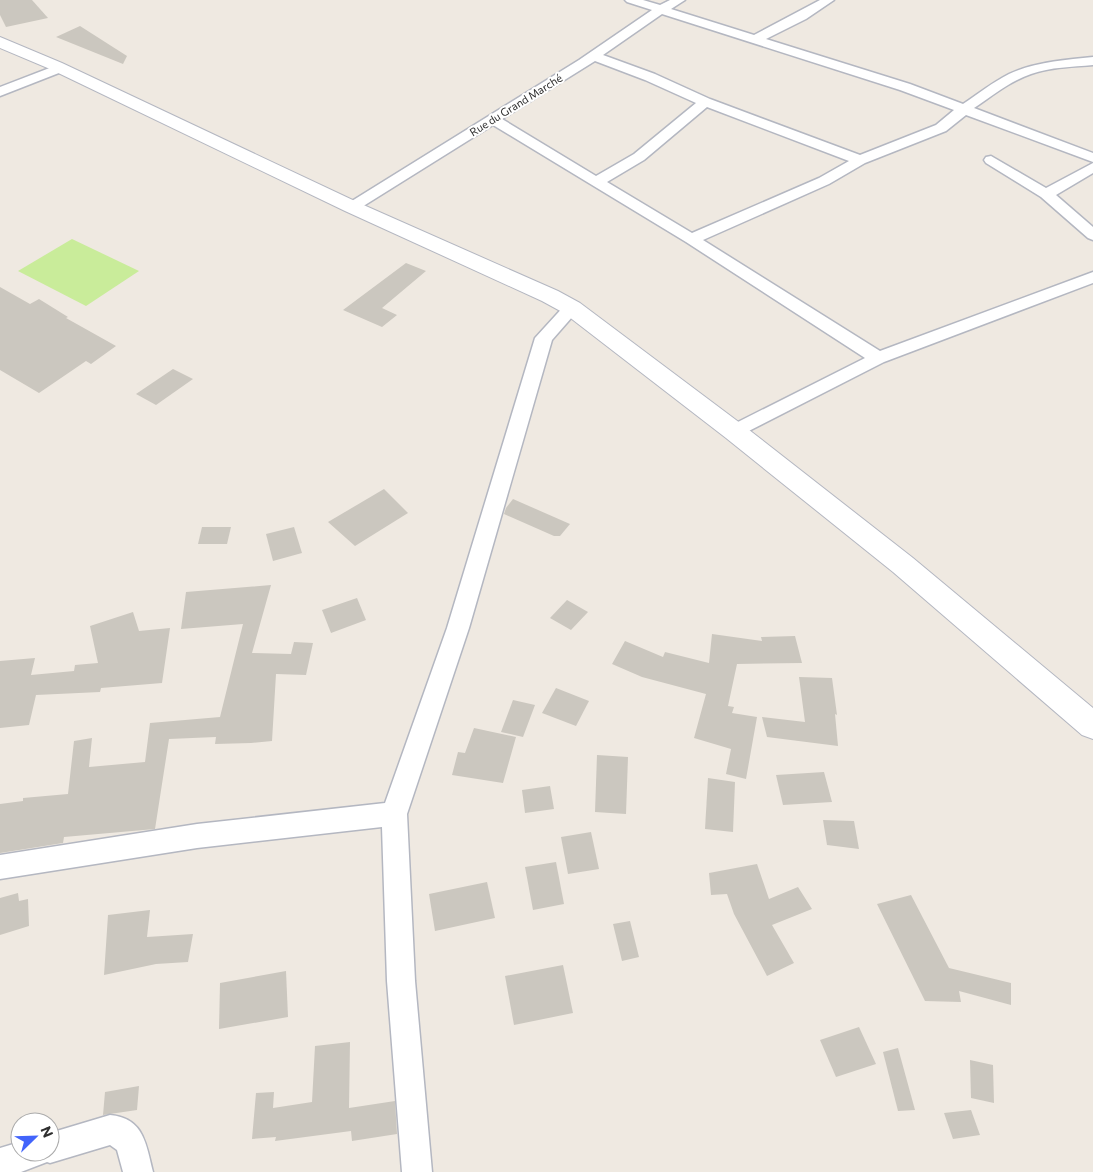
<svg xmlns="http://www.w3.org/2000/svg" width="1093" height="1172" viewBox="0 0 1093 1172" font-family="Commissioner,sans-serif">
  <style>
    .pitch { fill: #c9ec9a }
    .building { fill: #cbc7bf }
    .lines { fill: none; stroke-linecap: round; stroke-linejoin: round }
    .minor-casing { stroke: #b4b7c1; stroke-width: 3 }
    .tertiary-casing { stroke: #b4b7c1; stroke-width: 2 }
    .minor { fill: #fff; fill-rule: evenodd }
    .tertiary { fill: #fff; fill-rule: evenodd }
    .labels { text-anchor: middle; stroke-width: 4; stroke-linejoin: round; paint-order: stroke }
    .far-street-label { font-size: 11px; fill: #2e2e2e; stroke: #fff }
  </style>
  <rect width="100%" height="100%" fill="#efe9e1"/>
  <path class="pitch" d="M 72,239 L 139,271 L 86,306 L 18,271 Z"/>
  <g class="building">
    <path d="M 0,0 L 32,0 L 48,18 L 6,27 L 0,15 Z"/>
    <path d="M 80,26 L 127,56 L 123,64 L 56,37 Z"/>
    <path d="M 406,263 L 426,271 L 382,308 L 397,315 L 382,327 L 343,310 Z"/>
    <path d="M 0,287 L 30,304 L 39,299 L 68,317 L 66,318 L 116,346 L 91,364 L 86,361 L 39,393 L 0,370 Z"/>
    <path d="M 173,369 L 193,379 L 156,405 L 136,394 Z"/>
    <path d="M 384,489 L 408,513 L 355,546 L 328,522 Z"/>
    <path d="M 513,499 L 570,524 L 560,536 L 554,536 L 504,514 L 506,508 Z"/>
    <path d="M 202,527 L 231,527 L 227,544 L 198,544 Z"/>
    <path d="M 294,527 L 302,553 L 273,561 L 266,534 Z"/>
    <path d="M 271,585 L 252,653 L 291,654 L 294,642 L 313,643 L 306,675 L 276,674 L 272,741 L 251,743 L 215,744 L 216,737 L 169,739 L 155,829 L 64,837 L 63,843 L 0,853 L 0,804 L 23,801 L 23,798 L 68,794 L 74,741 L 92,738 L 89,767 L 145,762 L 150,723 L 220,717 L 243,624 L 181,629 L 186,592 Z"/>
    <path d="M 357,598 L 366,620 L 331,633 L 322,610 Z"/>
    <path d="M 567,600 L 588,612 L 571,630 L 550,618 Z"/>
    <path d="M 133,612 L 139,631 L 170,628 L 162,683 L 101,688 L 100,692 L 36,695 L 29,725 L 0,728 L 0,661 L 35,658 L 31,675 L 74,671 L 75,665 L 98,663 L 90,626 Z"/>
    <path d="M 712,634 L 762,641 L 761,637 L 795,636 L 802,663 L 737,664 L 728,706 L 734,707 L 732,713 L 757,717 L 746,779 L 726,774 L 731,749 L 694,738 L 706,694 L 642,677 L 612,664 L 625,641 L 663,657 L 665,652 L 709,663 Z"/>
    <path d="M 799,677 L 832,678 L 837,715 L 835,714 L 838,746 L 767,737 L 762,717 L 805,722 Z"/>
    <path d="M 556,688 L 589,701 L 576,726 L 542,713 Z"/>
    <path d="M 513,700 L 535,705 L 523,737 L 501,732 Z"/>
    <path d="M 474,728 L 516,737 L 503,783 L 452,775 L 458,752 L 465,753 Z"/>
    <path d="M 597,755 L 628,757 L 626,814 L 595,812 Z"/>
    <path d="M 824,772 L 832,802 L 783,805 L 776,775 Z"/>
    <path d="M 708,778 L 735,782 L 733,832 L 705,829 Z"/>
    <path d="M 550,786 L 554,809 L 525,813 L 522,790 Z"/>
    <path d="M 823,820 L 854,821 L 859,849 L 827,845 Z"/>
    <path d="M 591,832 L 599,869 L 568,874 L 561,837 Z"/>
    <path d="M 556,862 L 564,904 L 533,910 L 525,867 Z"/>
    <path d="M 757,864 L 769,899 L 798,887 L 812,909 L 772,925 L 794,963 L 767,976 L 734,914 L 727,894 L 711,895 L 709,873 Z"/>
    <path d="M 487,882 L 495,918 L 435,931 L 429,894 Z"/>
    <path d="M 18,893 L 19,901 L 28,899 L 29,926 L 0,935 L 0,898 Z"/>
    <path d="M 911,895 L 949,968 L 1011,983 L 1011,1005 L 959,991 L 961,1002 L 925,1001 L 877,904 Z"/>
    <path d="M 150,910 L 147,937 L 193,934 L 188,962 L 156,964 L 104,975 L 108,915 Z"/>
    <path d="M 630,921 L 639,957 L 622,961 L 613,924 Z"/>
    <path d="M 563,965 L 573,1013 L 514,1025 L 505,976 Z"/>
    <path d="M 286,971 L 288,1017 L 219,1029 L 220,983 Z"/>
    <path d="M 859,1027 L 876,1064 L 836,1077 L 820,1040 Z"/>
    <path d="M 350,1042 L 349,1108 L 395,1101 L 397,1134 L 352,1141 L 351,1131 L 275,1141 L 276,1137 L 252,1139 L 256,1093 L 274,1092 L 273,1108 L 312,1102 L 315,1046 Z"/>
    <path d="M 898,1048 L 915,1110 L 898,1111 L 883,1052 Z"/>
    <path d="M 970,1060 L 993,1065 L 994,1103 L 971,1098 Z"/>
    <path d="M 139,1086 L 137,1110 L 103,1115 L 105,1092 Z"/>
    <path d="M 971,1110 L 980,1135 L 953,1139 L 944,1113 Z"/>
  </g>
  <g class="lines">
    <defs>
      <g id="minor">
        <path d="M 625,0 L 643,0 L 660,5 L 670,0 L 685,0 L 671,9 L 754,35 L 820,0 L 834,0 L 806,19 L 766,39 L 910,84 L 963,104 C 978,94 993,82 1009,74 C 1035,62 1064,60 1093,57 L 1093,65 C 1072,67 1051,67 1031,74 C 1010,81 992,96 974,108 L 1093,153 L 1093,162 L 966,115 L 946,131 L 865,163 L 829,184 L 703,240 L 880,351 L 1093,272 L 1093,283 L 884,362 L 735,438 L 728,437 L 726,432 L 728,427 L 865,358 L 686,242 L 493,125 L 357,210 L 347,210 L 345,207 L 347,204 L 579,60 L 652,10 L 627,2 ZM 662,14 L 900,90 L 954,110 L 936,125 L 860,155 L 710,99 L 655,74 L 603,55 ZM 595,61 L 645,80 L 696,103 L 634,154 L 596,176 L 502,119 ZM 707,107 L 849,161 L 819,178 L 692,233 L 607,182 L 644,160 Z"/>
        <path d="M 60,64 L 66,68 L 64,71 L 0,96 L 0,87 Z"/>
        <path d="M 991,156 L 1046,188 L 1093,163 L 1093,173 L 1056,195 L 1093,227 L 1093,240 L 1088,238 L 1041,197 L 986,163 L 984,160 L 986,157 Z"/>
        <path d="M 572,303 L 578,304 L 580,308 L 552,340 L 469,628 L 407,814 L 415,981 L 432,1172 L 402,1172 L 387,981 L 382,827 L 197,848 L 0,879 L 0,855 L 197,824 L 385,803 L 447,628 L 535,338 L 566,304 Z"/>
        <path d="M 110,1115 C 144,1118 146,1144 153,1172 L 123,1172 L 117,1150 L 110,1145 L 50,1163 L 47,1162 L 21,1172 L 0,1172 L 0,1148 L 20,1142 L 20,1152 L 50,1152 L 50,1133 Z"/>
      </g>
      <path id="tertiary" d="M 0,37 L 62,63 L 359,203 L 558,291 L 580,303 L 744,426 L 913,558 L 1093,708 L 1093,739 L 1082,735 L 893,572 L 726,438 L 564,313 L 542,301 L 345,211 L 50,69 L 0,48 Z"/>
    </defs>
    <use href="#minor" class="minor-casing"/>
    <use href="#tertiary" class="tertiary-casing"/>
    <use href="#minor" class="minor"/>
    <use href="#tertiary" class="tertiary"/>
  </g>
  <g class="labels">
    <g class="far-street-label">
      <text transform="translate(516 105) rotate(-32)" y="4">Rue du Grand Marché</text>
    </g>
  </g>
  <g transform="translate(35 1137) rotate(67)"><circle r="24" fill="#ffffff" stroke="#ababab"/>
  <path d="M0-4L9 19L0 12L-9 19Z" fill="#4264fb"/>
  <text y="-8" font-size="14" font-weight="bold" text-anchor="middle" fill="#2e2e2e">N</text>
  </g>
</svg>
